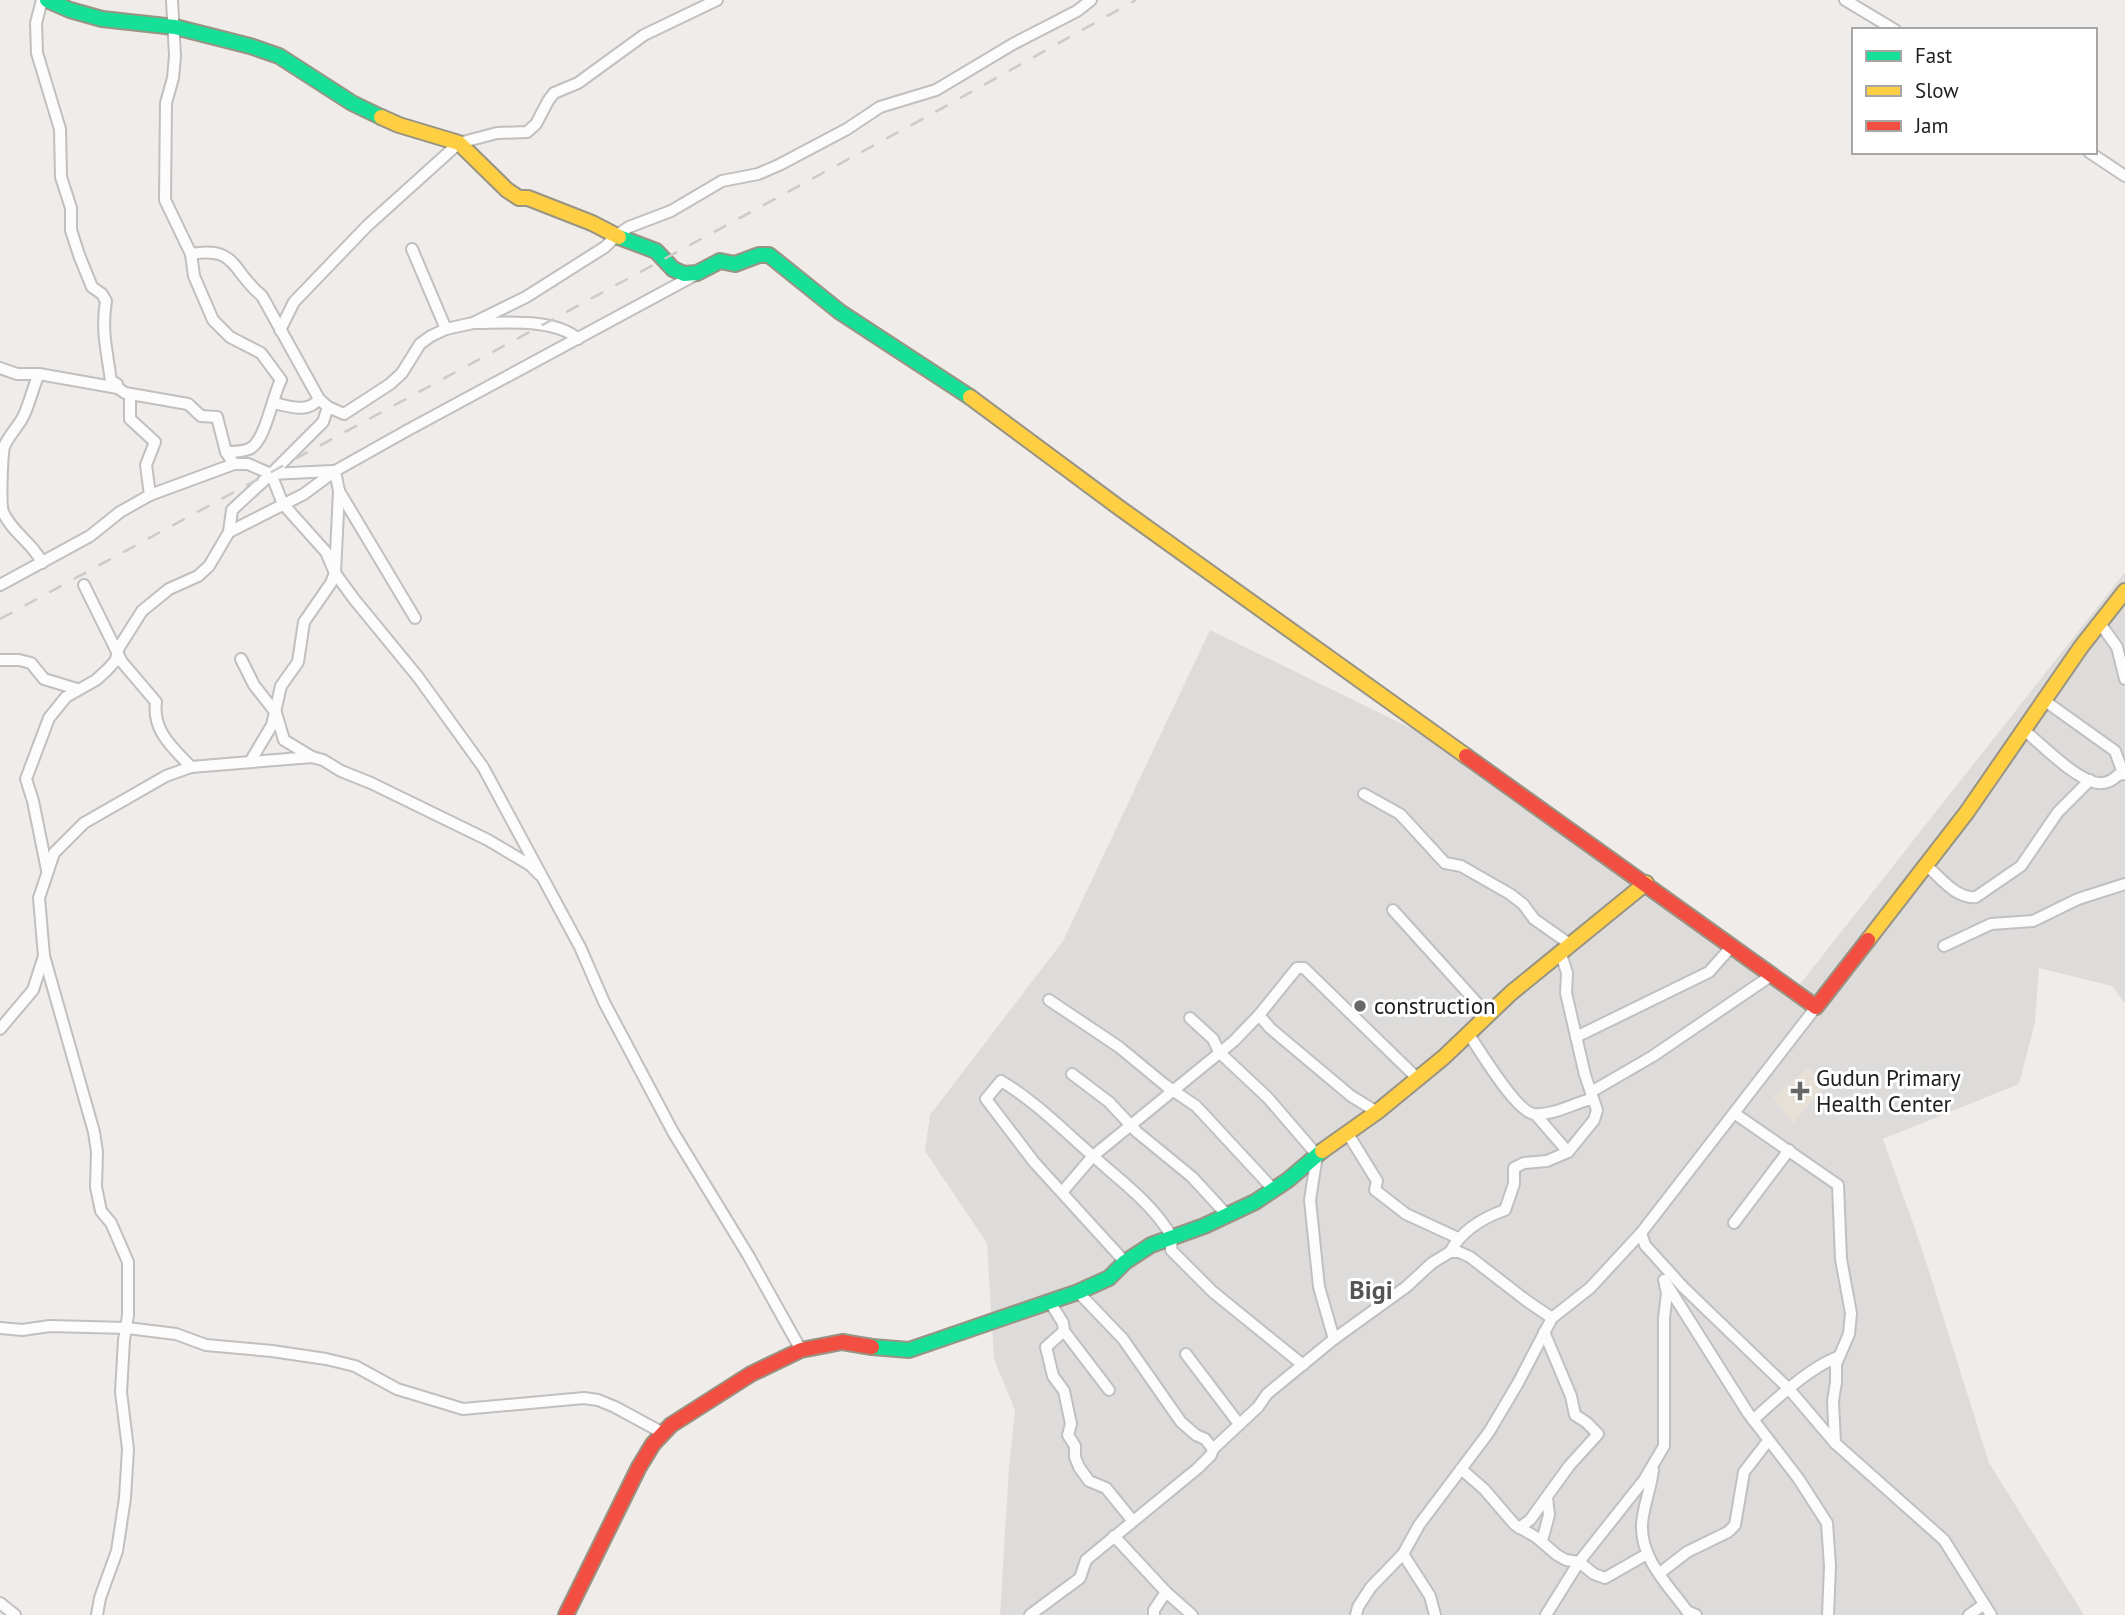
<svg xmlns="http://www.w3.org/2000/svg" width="2125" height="1615" viewBox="0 0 2125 1615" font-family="'PT Sans',sans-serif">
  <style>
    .residential { fill: #dedcdb }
    .education { fill: #e6e0d7 }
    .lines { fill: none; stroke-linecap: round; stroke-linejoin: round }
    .street-casing { stroke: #c1bfbf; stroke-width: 14 }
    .fast-casing { stroke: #999383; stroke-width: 18 }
    .slow-casing { stroke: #999383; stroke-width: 18 }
    .jam-casing { stroke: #999383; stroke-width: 18 }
    .street { stroke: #fdfcfc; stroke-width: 10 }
    .fast { stroke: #16e098; stroke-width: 14 }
    .slow { stroke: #ffcf43; stroke-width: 14 }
    .jam { stroke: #f24e42; stroke-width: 14 }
    .rail { stroke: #cbcbcb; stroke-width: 2.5; stroke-dasharray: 14 14; stroke-linecap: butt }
    .poi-dot { fill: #696867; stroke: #fff; stroke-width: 2.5 }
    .labels { text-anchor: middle; stroke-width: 6; stroke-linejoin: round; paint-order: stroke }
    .poi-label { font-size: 23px; fill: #212121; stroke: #fff; text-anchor: start }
    .quarter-label { font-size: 26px; font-weight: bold; fill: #545454; stroke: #fff }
  </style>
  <rect width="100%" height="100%" fill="#efecea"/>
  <path class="residential" d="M 2125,572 L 2125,1004 L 2112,986 L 2039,968 L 2035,1022 L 2019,1084 L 1883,1139 L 1921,1246 L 1989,1463 L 2084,1615 L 1000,1615 L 1009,1467 L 1015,1410 L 994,1359 L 987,1243 L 925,1151 L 930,1115 L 1063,941 L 1210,630 L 1445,745 L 1793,993 Z"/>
  <path class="education" d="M 1808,1068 L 1824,1084 L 1793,1124 L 1773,1097 Z"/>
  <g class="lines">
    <defs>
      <g id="street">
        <path d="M 42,0 L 36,23 L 37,53 L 60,129 L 61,177 L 71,208 L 71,230 L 79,255 L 92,287 L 102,294 L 106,301 C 101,331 107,351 111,381 L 117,384 L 118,388 L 125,393 L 188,404 L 201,416 L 217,417 L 226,452 L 234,464"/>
        <path d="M 172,0 L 175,56 L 173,78 L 166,103 L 165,200 L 191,254 L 194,276 L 213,320 L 230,337 L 261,353 L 281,380 C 272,397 265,443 249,449 C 242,452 234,452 226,452"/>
        <path d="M 1845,0 L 1895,30"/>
        <path d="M 2089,152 L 2125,176"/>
        <path d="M 412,249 L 446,329"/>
        <path d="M 191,254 C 238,246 231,271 262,296 L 319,399 L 328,407 L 344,414 L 390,384 L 402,373 L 420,344 L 431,336 L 446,329 L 473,323 L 526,297 L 605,247 L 617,235 L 629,227 L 671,211 L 722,181 L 758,174 L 779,165 L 847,129 L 880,107 L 936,90 L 1013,44 L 1077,11 L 1091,0"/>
        <path d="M 476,323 C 505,323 555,318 578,339"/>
        <path d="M 280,330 L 294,302 L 367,226 L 459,143 L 497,133 L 527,132 L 536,124 L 548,101 L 554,93 L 578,83 L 644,35 L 717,0"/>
        <path d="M 0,368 L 17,374 L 39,374 L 118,388"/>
        <path d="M 39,374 C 33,387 30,402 24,415 C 19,426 8,436 4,447 C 2,456 0,504 3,512 C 13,534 34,544 42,563"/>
        <path d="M 130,394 L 130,419 L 155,442 L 146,465 L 150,495"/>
        <path d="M 273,403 C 290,406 307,414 319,399"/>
        <path d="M 328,407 L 323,422 L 271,474 L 332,471"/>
        <path d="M 271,474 L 283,504 L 326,552 L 335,573 L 354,599 L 418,677 L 483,767 L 580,947 L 604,1002 L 673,1132 L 748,1255 L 801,1350"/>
        <path d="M 339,491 L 415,618"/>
        <path d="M 229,532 L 304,494 L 335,471 L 408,430 L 695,275"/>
        <path d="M 0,585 L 90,536 L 120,512 L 150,495 L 234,464 L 248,464 L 271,474 L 232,510 L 229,532 L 209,566 L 198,576 L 169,589 L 142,611 L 118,649 L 116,660 L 107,670 L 96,680 L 66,697 L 49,718 L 26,779 L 33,801 L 47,870"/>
        <path d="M 84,585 L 122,662 L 156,702 C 152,731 173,748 191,767"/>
        <path d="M 2099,622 L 2117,647 L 2125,679"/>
        <path d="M 241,659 L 254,685 L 276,713 L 284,740 L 312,757"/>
        <path d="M 0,660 L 19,660 L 31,663 L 44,679 L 77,689"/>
        <path d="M 2045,701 L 2115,751 L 2123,773"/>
        <path d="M 2024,730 C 2042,745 2076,780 2098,783 C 2106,784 2113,780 2118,775 L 2125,774"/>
        <path d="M 250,762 L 272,725 L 281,686 L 298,662 L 304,622 L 331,583 L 335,573 L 339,491 L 335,471"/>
        <path d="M 1364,794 L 1400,814 L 1445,863 L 1461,866 L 1510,894 L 1523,904 L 1534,919 L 1571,945"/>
        <path d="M 1927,866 C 1941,878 1956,899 1976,897 L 2021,866 L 2058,812 L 2090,780"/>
        <path d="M 1393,910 L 1487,1014"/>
        <path d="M 1944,946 L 1991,924 L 2033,921 L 2078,899 L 2125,884"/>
        <path d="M 1049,1000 L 1119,1047 L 1165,1085 L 1196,1106 L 1273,1189"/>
        <path d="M 1190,1018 L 1213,1039 L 1219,1052 L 1268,1098 L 1317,1155 L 1310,1200 L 1319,1287 L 1334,1339"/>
        <path d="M 0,1029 L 33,990 L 44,956"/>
        <path d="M 1468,1033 C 1479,1049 1516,1112 1534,1114 C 1551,1116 1573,1104 1588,1100 L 1592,1096"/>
        <path d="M 1576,1037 L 1709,972 L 1732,946"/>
        <path d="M 1072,1074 L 1109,1102 L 1137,1132 L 1192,1177 L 1226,1214"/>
        <path d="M 1591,1092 L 1653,1056 L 1772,975"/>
        <path d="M 1377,1112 L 1351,1096 L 1270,1028 L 1259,1015 L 1297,968 L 1304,968 L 1417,1078"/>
        <path d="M 1734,1113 L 1838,1185 L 1841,1259 L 1851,1313 L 1849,1334 L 1836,1364 L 1836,1382 L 1833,1401 L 1835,1443"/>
        <path d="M 1536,1115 L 1568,1152"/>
        <path d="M 1348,1134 L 1377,1181 L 1375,1190 L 1406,1214 L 1458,1238"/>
        <path d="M 1063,1191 L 1093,1156 L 1234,1041 L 1259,1015"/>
        <path d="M 1734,1223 L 1789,1150"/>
        <path d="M 1641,1233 L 1645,1245 L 1683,1287 L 1789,1389 L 1835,1443 L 1944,1540 L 1991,1615"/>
        <path d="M 1450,1252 C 1462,1230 1482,1218 1505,1210 L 1514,1184 L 1514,1168 L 1524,1163 L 1547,1161 L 1568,1152 L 1594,1120 L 1597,1110 L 1585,1075 L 1566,993 L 1567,973 L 1560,951"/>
        <path d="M 1125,1262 L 1034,1162 L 986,1099 L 1001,1081 C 1035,1101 1063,1130 1093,1156 C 1123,1183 1152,1203 1172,1237 L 1171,1250 L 1213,1292 L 1303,1365"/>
        <path d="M 1664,1280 L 1748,1413 L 1798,1478 L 1827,1523 L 1830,1566 L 1828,1615"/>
        <path d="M 1078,1292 L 1123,1339 L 1181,1422 L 1196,1435 L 1205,1439 L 1213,1449"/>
        <path d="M 1050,1302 L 1063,1323 L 1064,1331 L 1046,1347 L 1053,1376 L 1064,1391 L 1071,1424 L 1068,1435 L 1075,1446 L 1075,1457 L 1079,1467 L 1089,1481 L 1106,1488 L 1132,1520"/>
        <path d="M 0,1328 L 22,1330 L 50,1326 L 127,1328 L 176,1334 L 206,1345 L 272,1351 L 326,1359 L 355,1366 L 397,1389 L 463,1409 L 584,1398 L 598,1400 L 615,1407 L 663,1433"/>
        <path d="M 1064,1331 L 1109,1390"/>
        <path d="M 1186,1354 L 1239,1424"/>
        <path d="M 1753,1420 C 1775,1400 1810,1367 1838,1357"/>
        <path d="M 1461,1469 L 1484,1489 L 1515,1525 L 1536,1537 L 1557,1555 L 1566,1560 L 1579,1562 L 1594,1574 L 1605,1578 L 1647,1554"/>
        <path d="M 1653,1470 C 1651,1488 1643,1507 1642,1524 C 1640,1558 1668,1585 1687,1611 L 1696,1615"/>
        <path d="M 1519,1528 L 1530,1520 L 1569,1466 L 1598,1434 L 1586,1422 L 1575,1415 L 1571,1396 L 1544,1332"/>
        <path d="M 1114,1536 L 1166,1592 L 1192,1615"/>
        <path d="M 1542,1541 L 1549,1515 L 1547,1498"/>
        <path d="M 1403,1554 L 1430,1596 L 1435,1615"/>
        <path d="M 1660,1573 L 1687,1552 L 1728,1532 L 1735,1525 L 1744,1472 L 1768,1441"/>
        <path d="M 0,1603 L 15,1615"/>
        <path d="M 97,1615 L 100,1598 L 117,1551 L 125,1498 L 128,1449 L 121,1392 L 124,1340 L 128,1315 L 128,1262 L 111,1223 L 101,1211 L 96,1187 L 97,1152 L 94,1132 L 44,956 L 39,898 L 54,853 L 84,823 L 166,776 L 191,767 L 312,757 L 323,760 L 341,771 L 371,783 L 488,840 L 530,865 L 540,875"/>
        <path d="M 1030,1615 L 1080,1578 L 1086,1560 L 1198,1468 L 1211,1455 L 1213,1449 L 1258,1407 L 1267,1394 L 1334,1339 L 1406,1287 L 1432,1263 L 1450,1252 L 1459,1252 L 1470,1257 L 1527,1301 L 1552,1318"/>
        <path d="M 1154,1615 L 1154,1610 L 1166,1592"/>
        <path d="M 1356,1615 L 1358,1607 L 1371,1587 L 1403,1554 L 1419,1525 L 1489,1432 L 1518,1383 L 1552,1318 L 1590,1288 L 1641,1233 L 1816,1007"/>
        <path d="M 1546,1615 L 1579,1562 L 1644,1480 L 1664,1446 L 1664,1318 L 1667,1293 L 1665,1285"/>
        <path d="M 1969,1615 L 1983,1605"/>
      </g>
      <g id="fast">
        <path d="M 47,0 L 70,10 L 102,19 L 175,27 L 250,46 L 279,56 L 352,103 L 381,117"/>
        <path d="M 619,237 L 656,251 L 673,269 L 684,274 L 697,273 L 720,261 L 735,264 L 759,255 L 769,255 L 840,312 L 970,397"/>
        <path d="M 872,1347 L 909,1350 L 1078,1292 L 1109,1278 L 1125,1262 L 1151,1245 L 1204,1226 L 1255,1202 L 1288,1180 L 1322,1151"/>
      </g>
      <g id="slow">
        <path d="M 381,117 L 399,125 L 459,143 L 507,190 L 519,198 L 528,198 L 592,223 L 619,237"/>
        <path d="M 970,397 L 1121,509 L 1466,756"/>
        <path d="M 1868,940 L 1967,812 L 2081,647 L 2125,591"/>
        <path d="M 1322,1151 L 1377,1112 L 1444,1057 L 1511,993 L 1646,883"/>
      </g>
      <g id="jam">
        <path d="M 1466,756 L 1816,1007 L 1868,940"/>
        <path d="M 566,1615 L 639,1467 L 653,1444 L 671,1425 L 751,1374 L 801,1350 L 842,1342 L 872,1347"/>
      </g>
    </defs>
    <use href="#street" class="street-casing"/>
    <use href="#fast" class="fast-casing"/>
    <use href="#slow" class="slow-casing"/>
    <use href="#jam" class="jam-casing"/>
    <use href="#street" class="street"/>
    <use href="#fast" class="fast"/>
    <use href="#slow" class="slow"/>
    <use href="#jam" class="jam"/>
    <path class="rail" d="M 0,619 L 928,116 L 1136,0"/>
  </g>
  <g class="poi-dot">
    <circle cx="1360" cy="1006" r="7"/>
    <path d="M1796.5 1080.5h7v7h7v7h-7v7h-7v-7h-7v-7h7z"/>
  </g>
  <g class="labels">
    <g class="poi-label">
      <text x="1374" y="1014">construction</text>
      <text x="1816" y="1086">Gudun Primary<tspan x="1816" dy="26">Health Center</tspan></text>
    </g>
    <g class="quarter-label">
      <text x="1371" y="1299">Bigi</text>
    </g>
  </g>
  <rect x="1852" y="28" width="245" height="126" fill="#ffffff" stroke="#a6a6a6" stroke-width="2"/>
  <rect x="1866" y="51" width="35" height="10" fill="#16e098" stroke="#a6a6a6" stroke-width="2"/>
  <text x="1915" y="63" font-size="21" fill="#212121">Fast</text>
  <rect x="1866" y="86" width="35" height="10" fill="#ffcf43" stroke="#a6a6a6" stroke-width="2"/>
  <text x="1915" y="98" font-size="21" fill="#212121">Slow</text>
  <rect x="1866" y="121" width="35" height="10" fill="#f24e42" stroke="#a6a6a6" stroke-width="2"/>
  <text x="1915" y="133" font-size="21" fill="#212121">Jam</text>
</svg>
